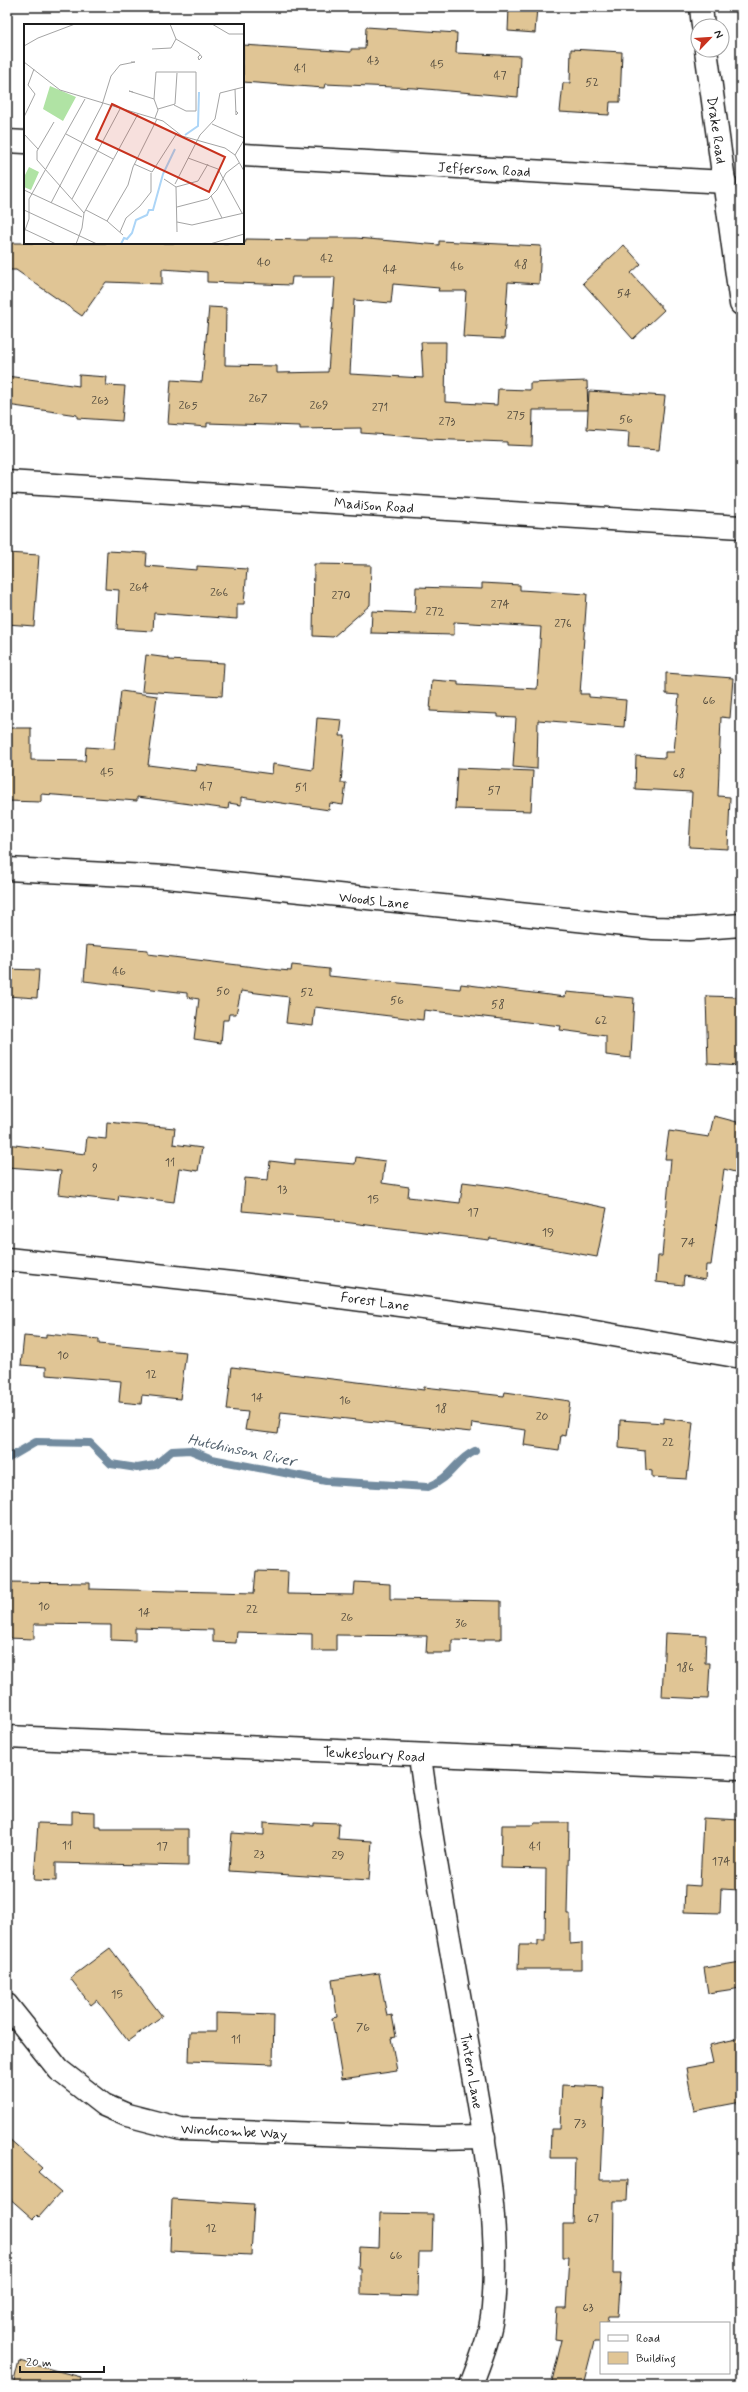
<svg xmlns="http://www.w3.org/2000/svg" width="748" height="2392" viewBox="0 0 748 2392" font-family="Mynerve,sans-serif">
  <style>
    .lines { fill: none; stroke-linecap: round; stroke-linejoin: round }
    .stream { stroke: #728b9f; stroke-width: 8 }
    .building { fill: #e0c595; stroke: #1c1c1c }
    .minor-casing { stroke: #1c1c1c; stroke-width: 25 }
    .tertiary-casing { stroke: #1c1c1c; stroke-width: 25 }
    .minor { stroke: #fff; stroke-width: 22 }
    .tertiary { stroke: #fff; stroke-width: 22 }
    .labels { text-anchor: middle; stroke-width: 4; stroke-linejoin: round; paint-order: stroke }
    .number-label { font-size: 12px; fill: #4d463a }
    .street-label { font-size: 14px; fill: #1c1c1c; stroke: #fff }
    .water-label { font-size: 15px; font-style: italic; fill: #4e5d69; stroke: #fff }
    .inset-river { fill: none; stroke: #acd5f7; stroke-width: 2 }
    .inset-road { fill: none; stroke: #a4a4a4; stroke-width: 1 }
    .view { fill: #c8321e; fill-opacity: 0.15; stroke: #c8321e; stroke-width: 2 }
    .inset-edge { fill: none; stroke: #1c1c1c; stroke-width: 2 }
  </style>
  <rect width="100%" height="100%" fill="#fff"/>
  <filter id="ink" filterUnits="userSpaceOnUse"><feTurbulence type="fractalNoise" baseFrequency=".025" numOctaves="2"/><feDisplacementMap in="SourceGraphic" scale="8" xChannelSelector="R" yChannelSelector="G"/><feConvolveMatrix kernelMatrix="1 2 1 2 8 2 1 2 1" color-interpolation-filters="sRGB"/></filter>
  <g filter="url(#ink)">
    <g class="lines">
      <path class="stream" d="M 7,1459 L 36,1442 L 90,1443 L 111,1464 L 137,1468 L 155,1465 L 172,1451 L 190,1450 L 212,1459 L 326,1481 L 428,1487 C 452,1478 455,1460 475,1451"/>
    </g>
    <g class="building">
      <path d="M 509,7 L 537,7 L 535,33 L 508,31 Z"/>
      <path d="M 366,27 L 457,33 L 456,53 L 520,56 L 518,97 L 415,88 L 325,84 L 324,88 L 243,82 L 243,45 L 351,52 L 351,49 L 365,49 Z"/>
      <path d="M 571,49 L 622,52 L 620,102 L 610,102 L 609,115 L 560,112 L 563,83 L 570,83 Z"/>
      <path d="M 308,238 L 356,238 L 439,245 L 439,241 L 541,246 L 539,284 L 508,282 L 504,339 L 463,337 L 466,291 L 438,291 L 439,288 L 393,284 L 391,303 L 354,300 L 350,374 L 423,378 L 421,342 L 446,342 L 445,402 L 497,405 L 498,389 L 530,390 L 530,383 L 587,381 L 588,410 L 533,410 L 532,446 L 507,445 L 507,442 L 427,439 L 427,438 L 361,433 L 361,428 L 300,429 L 300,426 L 207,423 L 207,427 L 168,424 L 171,380 L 202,382 L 209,307 L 226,308 L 225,365 L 277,366 L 277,373 L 328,372 L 335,277 L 292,277 L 291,285 L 207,282 L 207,272 L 162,269 L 162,284 L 106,282 L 82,316 L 16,270 L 7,270 L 7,243 L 245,243 L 246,239 L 308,240 Z"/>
      <path d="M 624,245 L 641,264 L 631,273 L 664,310 L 633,339 L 583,283 Z"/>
      <path d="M 79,375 L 107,377 L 106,385 L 125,386 L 122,421 L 77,418 L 77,415 L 7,405 L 7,376 L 79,386 Z"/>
      <path d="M 589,391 L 665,396 L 659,450 L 628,448 L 629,432 L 587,429 Z"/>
      <path d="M 107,551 L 147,553 L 146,566 L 197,570 L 197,566 L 247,569 L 244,604 L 237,604 L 237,619 L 154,613 L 153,631 L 117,629 L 119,590 L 105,589 Z"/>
      <path d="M 7,553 L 39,555 L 34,626 L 7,624 Z"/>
      <path d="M 314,564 L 371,565 L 370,605 L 333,637 L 313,636 Z"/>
      <path d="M 482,583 L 520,585 L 520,590 L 587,594 L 580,694 L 589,694 L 589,697 L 626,700 L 624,727 L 538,720 L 537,769 L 513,767 L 516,718 L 498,717 L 498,714 L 430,711 L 432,680 L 458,682 L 458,685 L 537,689 L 541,627 L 454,622 L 454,635 L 371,633 L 372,611 L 415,613 L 416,587 L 482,589 Z"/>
      <path d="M 146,655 L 169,658 L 169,660 L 224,663 L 222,696 L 142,691 Z"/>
      <path d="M 666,673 L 733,678 L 730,718 L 721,717 L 718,796 L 730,797 L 728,849 L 689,847 L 692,792 L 635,789 L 636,756 L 665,758 L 665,752 L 674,752 L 679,695 L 666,694 Z"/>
      <path d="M 121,691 L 157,696 L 148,765 L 196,771 L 197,764 L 272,774 L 273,764 L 313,770 L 317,718 L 342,720 L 340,736 L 345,736 L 341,783 L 346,783 L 343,805 L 330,803 L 329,810 L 241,797 L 241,805 L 229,803 L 228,809 L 137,797 L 137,801 L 41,794 L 41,802 L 7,801 L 7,728 L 31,728 L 31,760 L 85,761 L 86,747 L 114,749 Z"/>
      <path d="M 457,768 L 533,771 L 531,811 L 455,809 Z"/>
      <path d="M 87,945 L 148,950 L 148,954 L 279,970 L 291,971 L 292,965 L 329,969 L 329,976 L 460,989 L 461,984 L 565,997 L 566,992 L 634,998 L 631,1058 L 606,1055 L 606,1036 L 560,1030 L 561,1026 L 424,1010 L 423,1020 L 315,1007 L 313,1026 L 286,1023 L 289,997 L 241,991 L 236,1014 L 229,1014 L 228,1020 L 223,1020 L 221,1043 L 194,1039 L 199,999 L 187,997 L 187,993 L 84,981 Z"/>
      <path d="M 7,969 L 39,970 L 37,998 L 7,996 Z"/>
      <path d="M 706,996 L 741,997 L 741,1066 L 708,1064 Z"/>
      <path d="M 714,1116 L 741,1123 L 741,1159 L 738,1173 L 724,1169 L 711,1265 L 706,1265 L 705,1280 L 684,1276 L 683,1285 L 656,1282 L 658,1256 L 662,1256 L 671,1159 L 665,1159 L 669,1131 L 709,1137 Z"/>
      <path d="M 107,1122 L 175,1128 L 173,1144 L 202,1148 L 198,1171 L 179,1168 L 174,1202 L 119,1195 L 118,1201 L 58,1194 L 61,1171 L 7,1167 L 7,1144 L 85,1154 L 87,1137 L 106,1139 Z"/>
      <path d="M 356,1157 L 385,1161 L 382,1183 L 409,1187 L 408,1197 L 460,1203 L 463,1182 L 510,1188 L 607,1208 L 597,1257 L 490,1238 L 489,1240 L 335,1221 L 335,1219 L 242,1211 L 245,1178 L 268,1180 L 270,1161 L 295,1164 L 295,1159 L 355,1164 Z"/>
      <path d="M 46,1334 L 99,1339 L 99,1344 L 186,1352 L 180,1399 L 142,1395 L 141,1404 L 119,1402 L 121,1381 L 46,1375 L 46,1367 L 21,1365 L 24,1336 L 46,1338 Z"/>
      <path d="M 232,1367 L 424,1390 L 424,1387 L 504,1396 L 505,1392 L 570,1401 L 565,1436 L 561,1435 L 559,1450 L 524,1445 L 526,1430 L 472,1423 L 471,1432 L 281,1412 L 278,1434 L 245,1430 L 248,1412 L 227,1410 Z"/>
      <path d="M 664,1418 L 693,1422 L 687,1479 L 652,1477 L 652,1471 L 646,1470 L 645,1451 L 619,1448 L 620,1420 L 664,1423 Z"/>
      <path d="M 256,1571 L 288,1572 L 287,1594 L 354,1595 L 355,1582 L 390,1584 L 390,1599 L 501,1601 L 501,1639 L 485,1639 L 485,1641 L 452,1640 L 452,1653 L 426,1653 L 427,1636 L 336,1635 L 336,1651 L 312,1651 L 312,1634 L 237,1632 L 236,1643 L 213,1642 L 213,1630 L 135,1628 L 135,1641 L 111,1640 L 111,1625 L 34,1624 L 34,1639 L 7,1638 L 7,1582 L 90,1583 L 90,1589 L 254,1593 Z"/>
      <path d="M 665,1633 L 706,1635 L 705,1663 L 710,1663 L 708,1699 L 662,1697 Z"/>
      <path d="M 72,1811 L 95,1812 L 95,1826 L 101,1826 L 101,1829 L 188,1829 L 188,1866 L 56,1863 L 56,1881 L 34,1880 L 38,1823 L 72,1824 Z"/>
      <path d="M 703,1818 L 741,1820 L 740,1890 L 721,1889 L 720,1913 L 684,1912 L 685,1885 L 700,1886 Z"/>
      <path d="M 264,1822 L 313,1825 L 313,1822 L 339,1823 L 338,1839 L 372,1841 L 369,1880 L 229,1871 L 232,1833 L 264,1835 Z"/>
      <path d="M 534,1823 L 569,1823 L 567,1914 L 570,1914 L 570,1944 L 582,1943 L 582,1969 L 518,1969 L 519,1945 L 538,1945 L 538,1940 L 545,1940 L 546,1869 L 501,1868 L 502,1825 L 534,1825 Z"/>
      <path d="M 110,1948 L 162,2016 L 128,2041 L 97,2000 L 91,2005 L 70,1978 Z"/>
      <path d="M 741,1962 L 741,1988 L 708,1993 L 704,1968 Z"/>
      <path d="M 379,1973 L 387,2016 L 392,2015 L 396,2037 L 391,2038 L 397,2071 L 342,2079 L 332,2018 L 337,2017 L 332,1980 Z"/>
      <path d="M 216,2013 L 274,2015 L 273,2064 L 189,2061 L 190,2032 L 216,2032 Z"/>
      <path d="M 741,2038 L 741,2102 L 694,2111 L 686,2068 L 713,2063 L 709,2045 Z"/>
      <path d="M 562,2085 L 604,2087 L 600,2180 L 628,2180 L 627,2201 L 614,2201 L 613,2274 L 621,2274 L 618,2316 L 608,2316 L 607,2323 L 601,2323 L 601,2342 L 594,2342 L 583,2385 L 551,2385 L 562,2340 L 555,2339 L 557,2308 L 566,2308 L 569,2257 L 563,2257 L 563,2224 L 573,2224 L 575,2158 L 550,2158 L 551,2129 L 560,2129 Z"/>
      <path d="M 7,2137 L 42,2168 L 38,2172 L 61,2192 L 39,2217 L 37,2215 L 33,2219 L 7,2196 Z"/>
      <path d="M 172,2199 L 254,2204 L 251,2255 L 170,2251 Z"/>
      <path d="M 380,2213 L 433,2214 L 432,2252 L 419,2252 L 418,2296 L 361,2294 L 361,2268 L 358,2268 L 359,2247 L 379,2248 Z"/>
      <path d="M 19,2361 L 81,2377 L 80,2385 L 13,2385 Z"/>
    </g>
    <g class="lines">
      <defs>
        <g id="minor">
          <path d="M 7,141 L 25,142"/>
          <path d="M 243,155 L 725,182"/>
          <path d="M 7,482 L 741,527"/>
          <path d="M 7,869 L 167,877 L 653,928 L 689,929 L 741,925"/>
          <path d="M 7,1259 L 241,1284 L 566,1327 L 741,1357"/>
          <path d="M 7,1737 L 741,1768"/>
          <path d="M 420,1756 C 432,1851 451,1946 467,2041 C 482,2128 501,2219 493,2308 C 491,2335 480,2361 471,2385"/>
          <path d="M 7,2005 L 59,2070 L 104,2105 L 127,2115 L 181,2129 L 437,2138 L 484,2137"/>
        </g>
        <g id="tertiary">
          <path d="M 701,7 L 703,26"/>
          <path d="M 706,50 L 741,304"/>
        </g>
      </defs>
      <use href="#minor" class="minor-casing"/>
      <use href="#tertiary" class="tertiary-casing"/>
      <use href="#minor" class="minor"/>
      <use href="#tertiary" class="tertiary"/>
    </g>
  </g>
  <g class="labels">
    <g class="number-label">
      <text x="373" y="64">43</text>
      <text x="437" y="68">45</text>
      <text x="300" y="72">41</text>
      <text x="500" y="79">47</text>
      <text x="592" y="86">52</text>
      <text x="327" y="262">42</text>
      <text x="264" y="266">40</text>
      <text x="521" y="268">48</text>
      <text x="457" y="270">46</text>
      <text x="390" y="273">44</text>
      <text x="624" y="297">54</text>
      <text x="258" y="402">267</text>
      <text x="100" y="404">263</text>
      <text x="188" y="409">265</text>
      <text x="319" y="409">269</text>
      <text x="380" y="411">271</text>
      <text x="516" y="419">275</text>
      <text x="626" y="423">56</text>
      <text x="447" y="425">273</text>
      <text x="139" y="591">264</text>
      <text x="219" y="596">266</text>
      <text x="341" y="599">270</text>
      <text x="500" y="608">274</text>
      <text x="435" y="615">272</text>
      <text x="563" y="627">276</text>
      <text x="709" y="704">66</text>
      <text x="107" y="776">45</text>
      <text x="679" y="777">68</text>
      <text x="206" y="790">47</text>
      <text x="301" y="791">51</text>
      <text x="494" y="794">57</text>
      <text x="119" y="975">46</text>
      <text x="223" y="995">50</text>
      <text x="307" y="996">52</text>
      <text x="397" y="1004">56</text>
      <text x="498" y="1008">58</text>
      <text x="601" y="1024">62</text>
      <text x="170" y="1166">11</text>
      <text x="95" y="1171">9</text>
      <text x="282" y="1193">13</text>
      <text x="373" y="1203">15</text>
      <text x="473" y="1216">17</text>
      <text x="548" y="1236">19</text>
      <text x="688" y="1246">74</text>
      <text x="63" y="1359">10</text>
      <text x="151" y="1378">12</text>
      <text x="257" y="1401">14</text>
      <text x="345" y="1404">16</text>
      <text x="441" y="1412">18</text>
      <text x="542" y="1420">20</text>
      <text x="668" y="1446">22</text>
      <text x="44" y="1610">10</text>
      <text x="252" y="1613">22</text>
      <text x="144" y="1616">14</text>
      <text x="347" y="1621">26</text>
      <text x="461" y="1627">36</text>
      <text x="685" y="1671">186</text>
      <text x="67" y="1849">11</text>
      <text x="162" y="1850">17</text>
      <text x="535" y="1850">41</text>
      <text x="259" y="1858">23</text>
      <text x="338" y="1859">29</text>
      <text x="721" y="1865">174</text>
      <text x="117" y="1998">15</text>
      <text x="363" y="2031">76</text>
      <text x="236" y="2043">11</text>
      <text x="580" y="2127">73</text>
      <text x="593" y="2222">67</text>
      <text x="211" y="2232">12</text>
      <text x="396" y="2259">66</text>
      <text x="588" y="2311">63</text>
    </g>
    <g class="street-label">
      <text transform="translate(717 130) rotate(82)" y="5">Drake Road</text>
      <text transform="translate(484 169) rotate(3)" y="5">Jefferson Road</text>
      <text transform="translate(374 505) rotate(4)" y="5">Madison Road</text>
      <text transform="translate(374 900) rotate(6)" y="5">Woods Lane</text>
      <text transform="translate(375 1301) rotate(8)" y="5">Forest Lane</text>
      <text transform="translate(374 1754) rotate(3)" y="5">Tewkesbury Road</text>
      <text transform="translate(472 2071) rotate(80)" y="5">Tintern Lane</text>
      <text transform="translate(234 2131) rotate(3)" y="5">Winchcombe Way</text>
    </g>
    <g class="water-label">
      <text transform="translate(242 1450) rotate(12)" y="5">Hutchinson River</text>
    </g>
  </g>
  <g transform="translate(24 24)">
    <rect width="220" height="220" fill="#fff"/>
    <path d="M 26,62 L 52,73 L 39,97 L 19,85 ZM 5,143 L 15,148 L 7,166 L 0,163 L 0,153 Z" fill="#b0e3a4"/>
    <path class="inset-river" d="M 161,111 L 174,102 L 175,68M 97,220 L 100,214 L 103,215 L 108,209 L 112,196 L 123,191 L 125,186 L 129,186 L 139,150 L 151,125"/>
    <path class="inset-road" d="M 146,0 L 152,15 L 174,28 L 178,33 L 175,36 L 174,33 L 176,31M 188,0 L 205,10 L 220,10M 0,22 L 14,14 L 51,0M 128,25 L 147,24 L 152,15M 0,38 L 36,66 L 139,97 L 158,112 L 201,124 L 211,131 L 220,147M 211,65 L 212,91 L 214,89 L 212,87M 109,68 L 105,67 L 130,75M 134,85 L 151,80 L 153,49M 0,93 L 11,70 L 4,61 L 10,45M 131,94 L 134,86 L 130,75 L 132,48 L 172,48 L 172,87 L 162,87 L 150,81M 30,98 L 13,127 L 13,136 L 60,189M 188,100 L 220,114M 0,110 L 14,125M 42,110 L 89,135M 211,131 L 220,116M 164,134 L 194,145 L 218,189M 110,140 L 128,148 L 153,109M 140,155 L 152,163 L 153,208M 151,160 L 176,111 L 191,95 L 196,69 L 220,63M 152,163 L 174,157 L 184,140M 0,166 L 58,193M 187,172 L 198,194M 48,175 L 96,85M 27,179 L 78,81 L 87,52 L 96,41 L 111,38 L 107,38M 153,183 L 184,175 L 193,166 L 202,149 L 215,139M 0,186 L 73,220M 62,186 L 83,197 L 99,211M 83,197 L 104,161 L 109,143 L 133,95M 153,198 L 168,201 L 220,189M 0,205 L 32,220M 96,208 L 102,194 L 116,182 L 127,168 L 127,149M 0,209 L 5,195 L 5,175 L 61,75M 52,220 L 58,204 L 60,189 L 114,90M 186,220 L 220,210"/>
    <path class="view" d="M 88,80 L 201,133 L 185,168 L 72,115 Z"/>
    <rect width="220" height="220" class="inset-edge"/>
  </g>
  <rect width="748" height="2392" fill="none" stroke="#fff" stroke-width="24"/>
  <rect x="12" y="12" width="724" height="2368" fill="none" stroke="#1c1c1c" stroke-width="1.5" filter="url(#ink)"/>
  <rect x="600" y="2322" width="130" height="52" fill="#ffffff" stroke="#a4a4a4"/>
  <rect x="608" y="2335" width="20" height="6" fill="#ffffff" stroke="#a4a4a4"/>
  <text x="636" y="2342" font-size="12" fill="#1c1c1c">Road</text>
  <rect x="608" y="2352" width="20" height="12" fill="#e0c595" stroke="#a4a4a4"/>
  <text x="636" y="2362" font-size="12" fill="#1c1c1c">Building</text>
  <g transform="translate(710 38) rotate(65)"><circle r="19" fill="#ffffff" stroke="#a4a4a4"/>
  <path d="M0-3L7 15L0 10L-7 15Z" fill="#c8321e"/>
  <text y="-6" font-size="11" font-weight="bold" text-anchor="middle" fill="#1c1c1c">N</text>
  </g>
  <path d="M20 2366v6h84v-6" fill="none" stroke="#1c1c1c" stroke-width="2"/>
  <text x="26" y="2366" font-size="12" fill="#1c1c1c" stroke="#ffffff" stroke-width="3" paint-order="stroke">20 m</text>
</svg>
